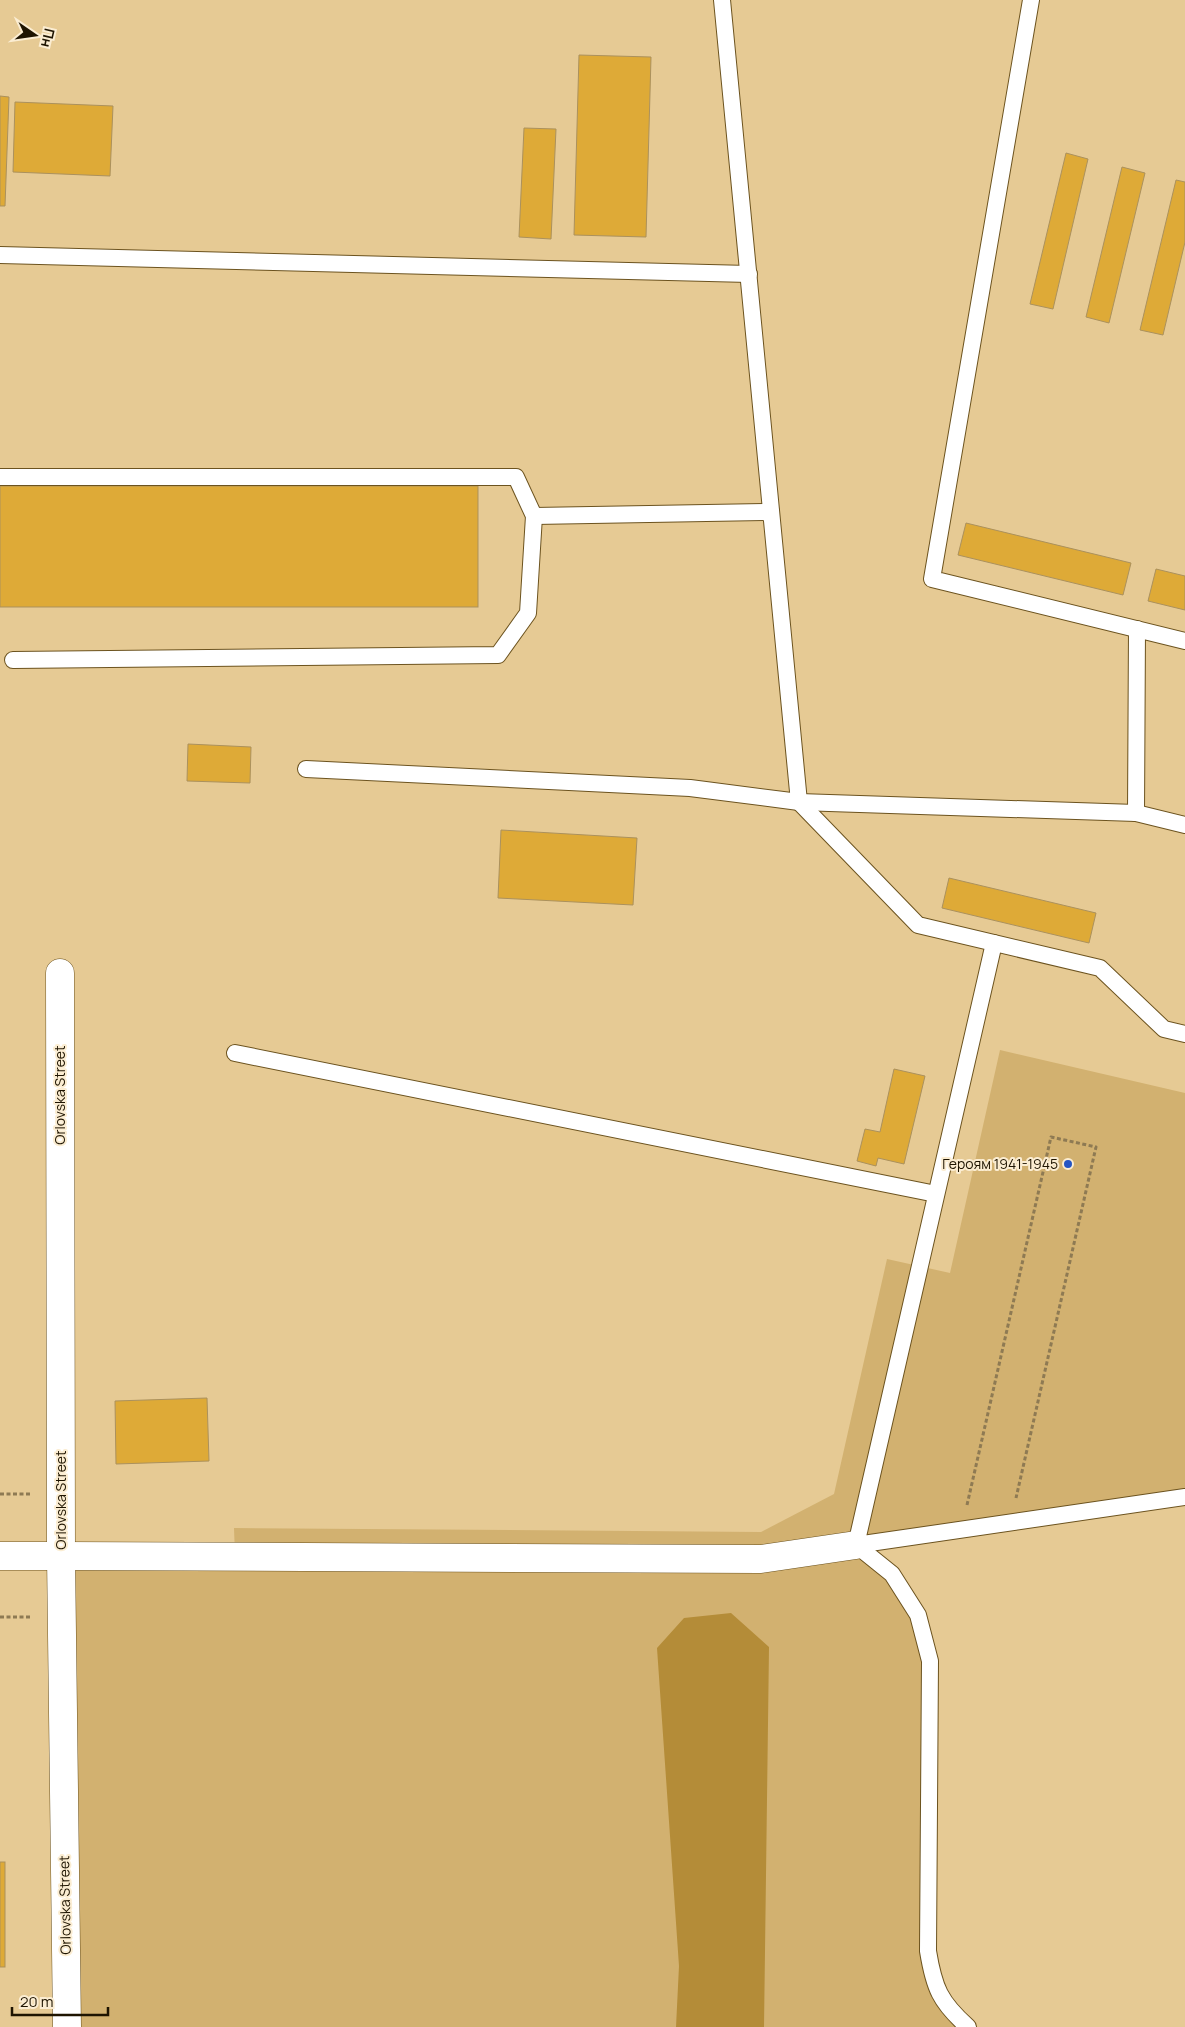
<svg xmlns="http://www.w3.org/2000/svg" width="1185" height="2027" viewBox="0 0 1185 2027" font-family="Manrope,sans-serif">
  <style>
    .green { fill: #d2b170 }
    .forest { fill: #b48c38 }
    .building { fill: #deaa37; stroke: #ab915d }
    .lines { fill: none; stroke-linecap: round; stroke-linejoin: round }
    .service-casing { stroke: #6c531f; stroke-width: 18 }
    .minor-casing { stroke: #6c531f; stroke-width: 29 }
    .tertiary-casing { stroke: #6c531f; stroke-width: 29 }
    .path { stroke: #8e7a53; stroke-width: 3; stroke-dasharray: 4 2.5; stroke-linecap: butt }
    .service { stroke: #fff; stroke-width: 16 }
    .minor { stroke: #fff; stroke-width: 28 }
    .tertiary { stroke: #fff; stroke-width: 28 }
    .poi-dot { fill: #2555c3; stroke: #fbedd2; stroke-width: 2 }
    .labels { text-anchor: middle; stroke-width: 4; stroke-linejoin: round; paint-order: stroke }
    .street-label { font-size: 14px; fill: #1e1401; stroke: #fbedd2 }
    .poi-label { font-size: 14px; fill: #1e1401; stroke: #fbedd2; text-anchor: end }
  </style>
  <rect width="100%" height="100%" fill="#e6ca94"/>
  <path class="green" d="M 1000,1050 L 1185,1093 L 1185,1497 L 857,1545 L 892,1574 L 930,1661 L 933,1980 L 968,2027 L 67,2027 L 61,1556 L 235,1555 L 234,1528 L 761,1532 L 834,1494 L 887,1259 L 950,1273 Z"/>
  <path class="forest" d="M 731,1613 L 769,1647 L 764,2027 L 676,2027 L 679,1966 L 657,1648 L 684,1618 Z"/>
  <g class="building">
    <path d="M 579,55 L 651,57 L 646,237 L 574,235 Z"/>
    <path d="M 0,96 L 9,97 L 5,206 L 0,206 Z"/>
    <path d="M 15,102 L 113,106 L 110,176 L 13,172 Z"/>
    <path d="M 524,128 L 556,129 L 551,239 L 519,237 Z"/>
    <path d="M 1066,153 L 1088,159 L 1053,309 L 1030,304 Z"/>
    <path d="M 1122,167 L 1145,173 L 1109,323 L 1086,317 Z"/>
    <path d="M 1176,180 L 1185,182 L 1185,242 L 1163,335 L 1140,330 Z"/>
    <rect x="0" y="486" width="478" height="121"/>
    <path d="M 966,523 L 1131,563 L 1123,595 L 958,555 Z"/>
    <path d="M 1156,569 L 1185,576 L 1185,610 L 1148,601 Z"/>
    <path d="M 188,744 L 251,747 L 250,783 L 187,781 Z"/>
    <path d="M 501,830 L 637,838 L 633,905 L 498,898 Z"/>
    <path d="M 949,878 L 1096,913 L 1089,943 L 942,908 Z"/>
    <path d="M 894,1069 L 925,1076 L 904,1164 L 878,1158 L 876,1166 L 857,1161 L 865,1129 L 880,1132 Z"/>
    <path d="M 207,1398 L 209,1461 L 116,1464 L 115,1401 Z"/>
    <rect x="0" y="1862" width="5" height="105"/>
  </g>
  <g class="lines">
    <defs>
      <g id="service">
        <path d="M 722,0 L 799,802 L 918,925 L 1100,968 L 1164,1029 L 1185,1034"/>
        <path d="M 1031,0 L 932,579 L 1185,641"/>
        <path d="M 0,255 L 749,274"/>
        <path d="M 0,477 L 516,477 L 534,516 L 528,613 L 498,655 L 13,660"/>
        <path d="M 534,516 L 771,512"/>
        <path d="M 306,769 L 690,788 L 799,802 L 1136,813 L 1185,825"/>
        <path d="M 1136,813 L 1137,629"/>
        <path d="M 235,1053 L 936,1194"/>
        <path d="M 856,1545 L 994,943"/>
        <path d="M 856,1545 L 892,1574 L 918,1615 L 930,1661 L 928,1951 C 934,1988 940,2002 968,2027"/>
        <path d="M 856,1545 L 1185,1497"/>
      </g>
      <g id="minor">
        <path d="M 60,973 L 61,1556 L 67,2027"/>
        <path d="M 61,1556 L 761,1559 L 856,1545"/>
      </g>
      <path id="tertiary" d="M 0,1556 L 61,1556"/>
    </defs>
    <use href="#service" class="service-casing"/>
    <use href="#minor" class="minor-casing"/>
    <use href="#tertiary" class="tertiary-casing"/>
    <g class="path">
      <path d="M 0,1494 L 32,1494"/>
      <path d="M 967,1505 L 1051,1137 L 1096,1147 L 1016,1498"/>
      <path d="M 0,1617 L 31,1617"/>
    </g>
    <use href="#service" class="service"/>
    <use href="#minor" class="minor"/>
    <use href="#tertiary" class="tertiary"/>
  </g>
  <circle class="poi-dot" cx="1068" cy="1164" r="5"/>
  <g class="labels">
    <g class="street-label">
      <text transform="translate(60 1095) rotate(-90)" y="5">Orlovska Street</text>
      <text transform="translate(61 1500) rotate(-90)" y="5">Orlovska Street</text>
      <text transform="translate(65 1905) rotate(-91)" y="5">Orlovska Street</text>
    </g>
    <g class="poi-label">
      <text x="1058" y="1169">Героям 1941-1945</text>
    </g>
  </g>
  <g transform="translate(35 35) rotate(103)" stroke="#fbedd2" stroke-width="4" paint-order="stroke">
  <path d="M0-4L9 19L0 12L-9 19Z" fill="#1e1401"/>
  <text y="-8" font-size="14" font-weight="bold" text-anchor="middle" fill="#1e1401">Пн</text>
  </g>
  <path d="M12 2007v8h96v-8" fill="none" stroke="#1e1401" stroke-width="2.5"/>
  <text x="20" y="2007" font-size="15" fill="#1e1401" stroke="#fbedd2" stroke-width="4" paint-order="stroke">20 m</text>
</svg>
